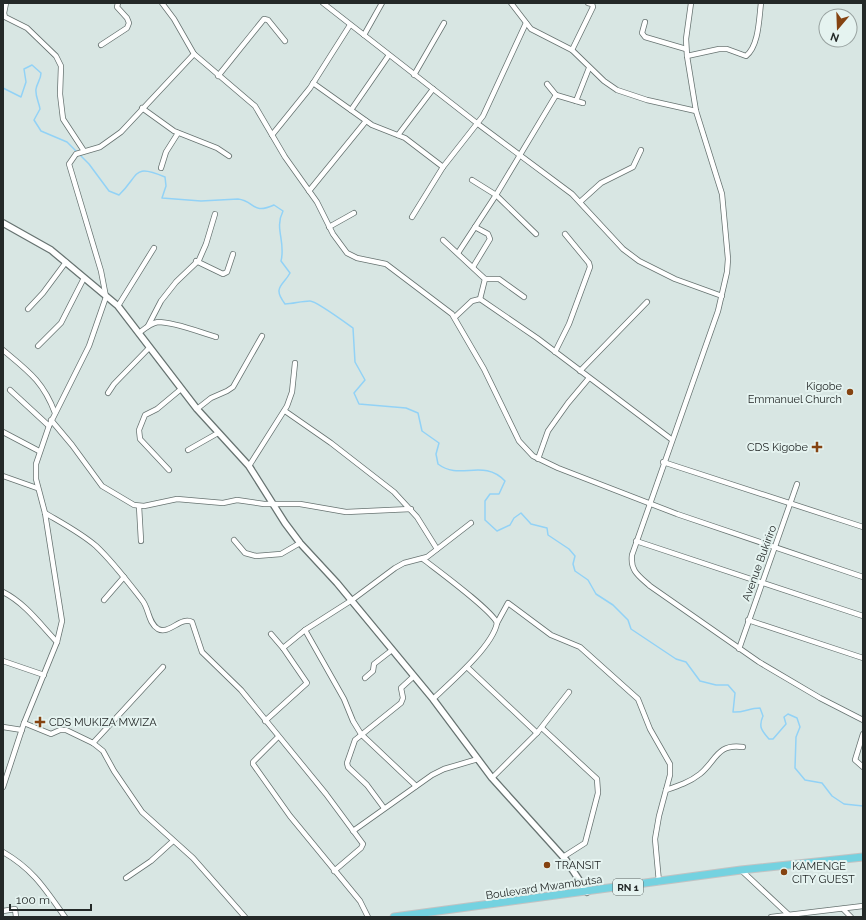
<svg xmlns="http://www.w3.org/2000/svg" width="866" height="920" viewBox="0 0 866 920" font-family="Raleway,sans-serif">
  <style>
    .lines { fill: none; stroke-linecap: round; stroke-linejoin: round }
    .stream { stroke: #92d2f6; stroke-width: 1.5 }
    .minor-casing { stroke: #677371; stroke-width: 6 }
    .tertiary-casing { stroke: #677371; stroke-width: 8 }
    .trunk-casing { stroke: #c2c3c3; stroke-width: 9 }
    .minor { stroke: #fff; stroke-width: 4.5 }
    .tertiary { stroke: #fff; stroke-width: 5.5 }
    .trunk { stroke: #74d2e0; stroke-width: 7 }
    .poi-dot { fill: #854311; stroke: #e5f3f0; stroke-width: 1.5 }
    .labels { text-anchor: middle; stroke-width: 4; stroke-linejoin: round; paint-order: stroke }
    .shield { fill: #e5f3f0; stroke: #5e6664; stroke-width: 1 }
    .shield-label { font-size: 10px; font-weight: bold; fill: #242928 }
    .poi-label { font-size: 11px; fill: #242928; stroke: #e5f3f0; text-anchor: start }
    .street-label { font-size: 11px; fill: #242928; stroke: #e5f3f0 }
  </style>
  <rect width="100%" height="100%" fill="#d8e6e3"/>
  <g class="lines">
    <path class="stream" d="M 3,88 L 21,97 L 26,82 L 24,69 L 32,65 L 41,73 C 41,79 37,83 36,89 C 35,96 39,102 40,109 L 34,120 L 41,131 L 67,142 L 89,164 L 109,191 L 119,195 C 140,175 132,163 165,177 L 166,186 L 162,198 L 201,201 L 238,199 C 255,201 252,215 274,205 L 283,211 C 274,229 286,241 281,261 L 290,273 C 283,286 272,287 285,304 C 293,304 301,301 310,301 C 316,301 346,323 353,328 L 355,362 L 365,380 L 354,393 L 359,404 L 406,408 L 418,413 L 422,431 L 439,443 L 436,454 L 438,464 C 460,481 483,458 505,481 L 499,494 L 490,494 L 485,501 L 485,520 L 497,531 L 510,525 L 514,518 L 521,513 L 531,524 L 547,528 L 548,535 L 569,549 L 575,556 L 573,564 L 575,571 L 588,580 L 596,594 L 613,605 L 628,620 L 631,629 L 676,659 L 686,662 L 700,681 L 716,685 L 728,685 L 735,693 L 733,712 C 743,713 749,708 760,708 L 763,716 C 758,727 762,731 769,739 L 773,739 L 786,724 L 784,717 L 788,714 L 797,718 L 800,727 L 796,737 L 795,768 L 805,780 L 822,783 L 832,796 L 844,804 L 863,806"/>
    <defs>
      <g id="minor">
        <path d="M 6,3 L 4,13 L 5,17 L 27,28 L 56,56 L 61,66 L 60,94 L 63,119 L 84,151"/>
        <path d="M 162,3 L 174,19 L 194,54 L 255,106 L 285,157 L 317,202 L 333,234 L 347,253 L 357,258 L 386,264 L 452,314 L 484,369 L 519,441 L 533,456 L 558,468 L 677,514 L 863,577"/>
        <path d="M 323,3 L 478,124 L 572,194 L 623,249 L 639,261 L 675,279 L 722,296"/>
        <path d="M 511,3 L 531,29 L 572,50 L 604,81 L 617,90 L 647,100 L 696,111"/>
        <path d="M 691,3 L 686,39 L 687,56 L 696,111 L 722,194 L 728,259 L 727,272 L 718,311 L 632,555 C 630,571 639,576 650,586 L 759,662 L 820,698 L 863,720"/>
        <path d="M 645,22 L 642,33 L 645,37 L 686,49"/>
        <path d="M 364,35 L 382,3"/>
        <path d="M 101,45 L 127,28 L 129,23 L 127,18 L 117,7 L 118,3"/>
        <path d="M 572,50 L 593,7 L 592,4 L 588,3"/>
        <path d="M 687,56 L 719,49 L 727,49 L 746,56 C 759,46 759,18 761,3"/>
        <path d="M 414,75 L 444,23"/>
        <path d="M 218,76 L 264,19 L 268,20 L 285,41"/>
        <path d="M 313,83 L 372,125 L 405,138 L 443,167 L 483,116 L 526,23"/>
        <path d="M 547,84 L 556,95 L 583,103"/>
        <path d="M 576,101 L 589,68"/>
        <path d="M 142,108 L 174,131 L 217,148 L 229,156"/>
        <path d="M 351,110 L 389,55"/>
        <path d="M 272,135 L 310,88 L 350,25"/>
        <path d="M 398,135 L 433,89"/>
        <path d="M 161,168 L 166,152 L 178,133"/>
        <path d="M 472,180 L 496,195 L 536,234"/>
        <path d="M 309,191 L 366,121"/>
        <path d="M 580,202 L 601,183 L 633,167 L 641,150"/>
        <path d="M 412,217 L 443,167"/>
        <path d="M 329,227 L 354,213"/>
        <path d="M 443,240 L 485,279 L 480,299"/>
        <path d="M 458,253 L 496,195 L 556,95"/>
        <path d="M 196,261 L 223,274 L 227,272 L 233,254"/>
        <path d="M 473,267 L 490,239 L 488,234 L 475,227"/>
        <path d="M 485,279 L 499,279 L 524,297"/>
        <path d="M 118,306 L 154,248"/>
        <path d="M 28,309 L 43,293 L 66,262"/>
        <path d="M 455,317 L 472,301 L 480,299 L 537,338 L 671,439"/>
        <path d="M 148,326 L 161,301 L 176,282 L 199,260 L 206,244 L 215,214"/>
        <path d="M 139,333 C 144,329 151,323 158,322 C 175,322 199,332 216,337"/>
        <path d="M 38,346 L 61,323 L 84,278"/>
        <path d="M 3,350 C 28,371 43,381 55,413"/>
        <path d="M 555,352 L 569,324 L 590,267 L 589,263 L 565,234"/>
        <path d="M 580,371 L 647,302"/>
        <path d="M 10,390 L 49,426"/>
        <path d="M 108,393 L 114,384 L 149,348"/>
        <path d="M 197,409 L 211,398 L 227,391 L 233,387 L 262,336"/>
        <path d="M 285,411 L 331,443 L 394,492 L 417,517 L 437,549"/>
        <path d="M 51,420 L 72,445 L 102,486 L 134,505 L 144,506 L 177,499 L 223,503 L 237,500 L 264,504 L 300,504 L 346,512 L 411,509"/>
        <path d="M 3,432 L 39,451"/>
        <path d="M 188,450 L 218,433"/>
        <path d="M 538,459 L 548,431 L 568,403 L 589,378"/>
        <path d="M 663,462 L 863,527"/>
        <path d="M 249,466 L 287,406 L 292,392 L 295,363"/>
        <path d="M 169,470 L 140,439 L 139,430 L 145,415 L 157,409 L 181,389"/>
        <path d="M 3,476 L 37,488"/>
        <path d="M 139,506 L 141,541"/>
        <path d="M 45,513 C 62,523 81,533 96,546 C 113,562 128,582 142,600 C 149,608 148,623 158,629 C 169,635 181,616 192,622 L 202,652 L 241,690 L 326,794 L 363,844 L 361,848 L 334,871"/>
        <path d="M 234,540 L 245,553 L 256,556 L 281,554 L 300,543"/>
        <path d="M 636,541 L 863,616"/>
        <path d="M 423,559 C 437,570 492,610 497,623 C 493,646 450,683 433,699"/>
        <path d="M 3,592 C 25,603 40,624 57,642"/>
        <path d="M 104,600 L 124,577"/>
        <path d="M 748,620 L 863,658"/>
        <path d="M 497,623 L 508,603 L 551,635 L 580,647 L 638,699 L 650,729 L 670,764 L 670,775 L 659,816 L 655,839 L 659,882"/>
        <path d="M 305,630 L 344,699 L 353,721 L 361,734 L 416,786"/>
        <path d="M 283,648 L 305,630 L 352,600 L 395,568 L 404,563 L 427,557 L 471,523"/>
        <path d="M 739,649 L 797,484"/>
        <path d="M 3,661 L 44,675"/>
        <path d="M 467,667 L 537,733"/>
        <path d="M 365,678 L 373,671 L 374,664 L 392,650"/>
        <path d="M 265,721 L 307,683 L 283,648 L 271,634"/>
        <path d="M 24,723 L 51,734 L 60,730 L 66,730 L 93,743 L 103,751 L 114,771 L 142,812 L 193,858 L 245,917"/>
        <path d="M 3,727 L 22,730"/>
        <path d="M 542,728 L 597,779 L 598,793 L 585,843 L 563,857"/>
        <path d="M 863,734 L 855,760 L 863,767"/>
        <path d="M 278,737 L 253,762 L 253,764 L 290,816 L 360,901 L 368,917"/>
        <path d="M 93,743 L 163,667"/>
        <path d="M 492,778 L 537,733 L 569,692"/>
        <path d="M 3,787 L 24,723 L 57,642 L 62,621 L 45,513 L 36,479 L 36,464 L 49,426 L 89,346 L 106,297 L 101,271 L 69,164 L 76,154 L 100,147 L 121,132 L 194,54"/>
        <path d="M 666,790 C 678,786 690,782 700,774 C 716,761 717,743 743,747"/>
        <path d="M 384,808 L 367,785 L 348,767 L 347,763 L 355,740 L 401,703 L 403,698 L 401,688 L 414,676"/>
        <path d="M 353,831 L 432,775 L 444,769 L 478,759"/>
        <path d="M 3,852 C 34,870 45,889 65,917"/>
        <path d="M 741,870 L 791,917"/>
        <path d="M 126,878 L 151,861 L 173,841"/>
        <path d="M 843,909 L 851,917"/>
        <path d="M 3,911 L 15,909 L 16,917"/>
        <path d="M 771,917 L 863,906"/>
      </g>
      <path id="tertiary" d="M 3,223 L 51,250 L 118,306 L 197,409 L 249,466 L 285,523 L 300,543 L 337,583 L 433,699 L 492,778 L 566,860 L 587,892"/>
      <path id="trunk" d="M 394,917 L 741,870 L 863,857"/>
    </defs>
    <use href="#minor" class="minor-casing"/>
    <use href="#tertiary" class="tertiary-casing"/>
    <use href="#trunk" class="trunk-casing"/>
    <use href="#minor" class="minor"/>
    <use href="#tertiary" class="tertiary"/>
    <use href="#trunk" class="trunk"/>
  </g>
  <g class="poi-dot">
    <circle cx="850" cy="392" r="4"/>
    <path d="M815 441h4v4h4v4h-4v4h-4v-4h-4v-4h4z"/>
    <path d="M38 716h4v4h4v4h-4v4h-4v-4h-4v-4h4z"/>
    <circle cx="547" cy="865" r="4"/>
    <circle cx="784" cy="872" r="4"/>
  </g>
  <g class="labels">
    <rect class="shield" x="613" y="879" width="30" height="16" rx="3"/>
    <g class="shield-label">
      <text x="628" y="891">RN 1</text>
    </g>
    <g class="poi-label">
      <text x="842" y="390" text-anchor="end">Kigobe<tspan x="842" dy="13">Emmanuel Church</tspan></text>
      <text x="808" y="451" text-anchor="end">CDS Kigobe</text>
      <text x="49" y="726">CDS MUKIZA MWIZA</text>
      <text x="555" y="869">TRANSIT</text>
      <text x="792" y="870">KAMENGE<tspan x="792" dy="13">CITY GUEST</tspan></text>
    </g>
    <g class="street-label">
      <text transform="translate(759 563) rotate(-70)" y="4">Avenue Bukiriro</text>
      <text transform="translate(544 887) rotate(-8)" y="4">Boulevard Mwambutsa</text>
    </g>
  </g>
  <rect width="866" height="920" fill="none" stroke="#242928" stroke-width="8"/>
  <g transform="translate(838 28) rotate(199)"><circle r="19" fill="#e5f3f0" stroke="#98a2a0"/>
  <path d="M0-3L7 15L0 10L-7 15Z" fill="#854311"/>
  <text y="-6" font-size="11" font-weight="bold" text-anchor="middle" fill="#242928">N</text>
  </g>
  <path d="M10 904v6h81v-6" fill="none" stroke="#242928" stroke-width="2"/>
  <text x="16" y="904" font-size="12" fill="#242928" stroke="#e5f3f0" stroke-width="3" paint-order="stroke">100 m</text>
</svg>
